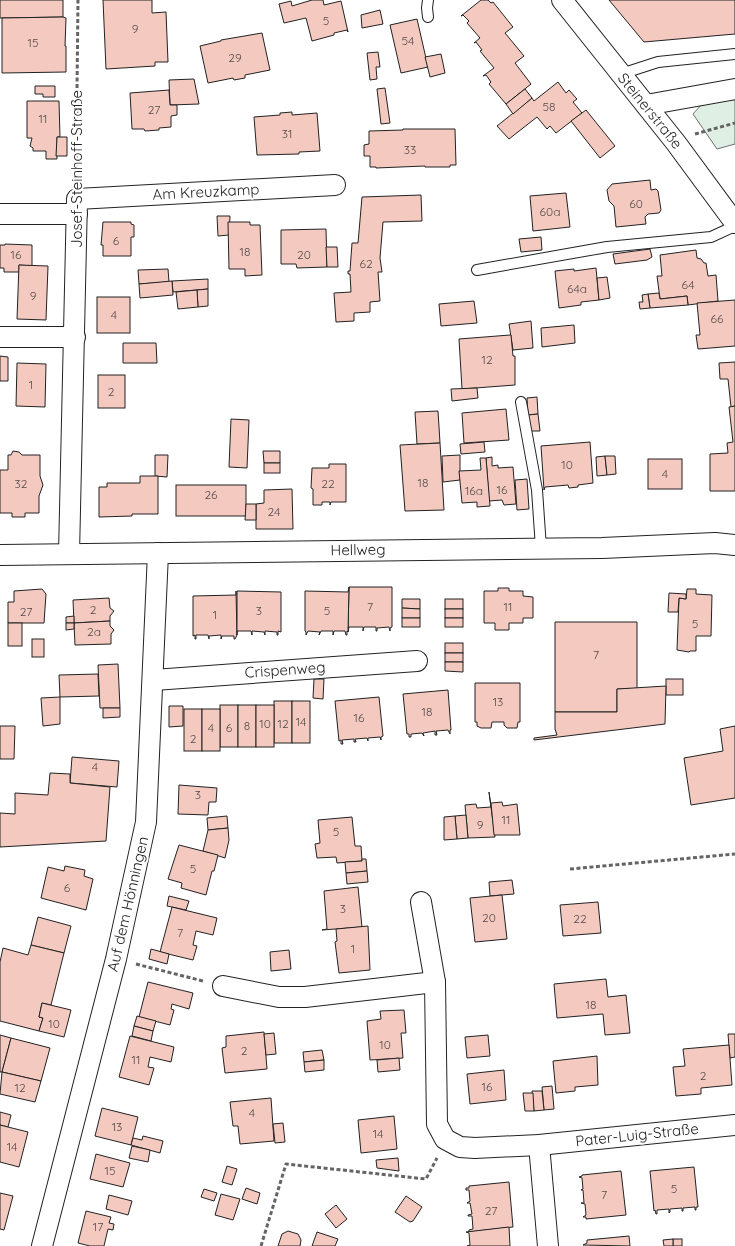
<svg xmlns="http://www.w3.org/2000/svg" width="735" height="1246" viewBox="0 0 735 1246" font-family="Quicksand,sans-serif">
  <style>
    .green { fill: #e0efe3; stroke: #6f6f6f }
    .building { fill: #f3c9c0; stroke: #222 }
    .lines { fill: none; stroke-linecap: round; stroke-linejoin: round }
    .service-casing { stroke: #222; stroke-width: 12 }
    .minor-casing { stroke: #222; stroke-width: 22 }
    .path { stroke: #646464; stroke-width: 3; stroke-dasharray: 4 2.5; stroke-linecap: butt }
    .service { stroke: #fff; stroke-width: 10 }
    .minor { stroke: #fff; stroke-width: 20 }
    .labels { text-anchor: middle; stroke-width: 4; stroke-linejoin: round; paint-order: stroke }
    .number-label { font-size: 12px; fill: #564c4a }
    .street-label { font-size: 15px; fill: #222; stroke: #fff }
  </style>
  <rect width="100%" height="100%" fill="#fff"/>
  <path class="green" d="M 735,98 L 735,144 L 717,149 L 693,114 L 702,104 Z"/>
  <g class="building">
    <path d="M 0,0 L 63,0 L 63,17 L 0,18 Z"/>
    <path d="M 103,0 L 152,0 L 152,13 L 166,12 L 168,62 L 155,62 L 155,66 L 106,69 Z"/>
    <path d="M 312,0 L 323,0 L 324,5 L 341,1 L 348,32 L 347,30 L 334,33 L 334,35 L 312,41 L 306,18 L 284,23 L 279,4 L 291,1 L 292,6 Z"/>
    <path d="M 481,0 L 488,0 L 491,3 L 493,2 L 513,27 L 505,33 L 524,56 L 515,63 L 531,84 L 506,104 L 489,84 L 491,82 L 486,75 L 483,76 L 494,68 L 480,51 L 482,50 L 476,42 L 474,43 L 480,38 L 467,23 L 469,21 L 463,15 L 461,16 Z"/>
    <path d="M 609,0 L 735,0 L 735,34 L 644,42 Z"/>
    <path d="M 380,10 L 383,24 L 362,28 L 361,15 Z"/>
    <path d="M 63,17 L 66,18 L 65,46 L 66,46 L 66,72 L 2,73 L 2,18 Z"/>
    <path d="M 417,19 L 428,67 L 401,73 L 390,25 Z"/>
    <path d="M 262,33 L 270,70 L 245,75 L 245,78 L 234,80 L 233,78 L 208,83 L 200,46 L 221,41 L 221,40 Z"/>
    <path d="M 378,52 L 380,67 L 376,67 L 377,79 L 370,80 L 367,53 Z"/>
    <path d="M 441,54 L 445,73 L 430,77 L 425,57 Z"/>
    <path d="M 194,79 L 199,104 L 170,105 L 169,80 Z"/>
    <path d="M 558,82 L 566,93 L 569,90 L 576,98 L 577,99 L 573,102 L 582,113 L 556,133 L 550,126 L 547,129 L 537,117 L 509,139 L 497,126 L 532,98 L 534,101 Z"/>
    <path d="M 35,86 L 55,86 L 55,97 L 43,97 L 43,94 L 35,94 Z"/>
    <path d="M 385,88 L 390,123 L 381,124 L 377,89 Z"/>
    <path d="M 525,89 L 532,98 L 513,114 L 506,104 Z"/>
    <path d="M 169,90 L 170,105 L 177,105 L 177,115 L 171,116 L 171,127 L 159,128 L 159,130 L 145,131 L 144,129 L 132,129 L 130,93 Z"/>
    <path d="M 27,101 L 59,101 L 60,137 L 57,137 L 57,159 L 46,159 L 46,151 L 33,151 L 33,148 L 30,146 L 32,138 L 27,138 Z"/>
    <path d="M 586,110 L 615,146 L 600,158 L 571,121 Z"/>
    <path d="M 292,112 L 292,115 L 317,113 L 320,151 L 299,152 L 299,154 L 257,155 L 254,117 L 280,115 L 280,113 Z"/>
    <path d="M 403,129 L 455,129 L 456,165 L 450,165 L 450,167 L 425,167 L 425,166 L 376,168 L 376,167 L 370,167 L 370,156 L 364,156 L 364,145 L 369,144 L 369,131 L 403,130 Z"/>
    <path d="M 57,137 L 67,137 L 67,156 L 56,156 Z"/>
    <path d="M 650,180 L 651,190 L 656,189 L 658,191 L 661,210 L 659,213 L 648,214 L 645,217 L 646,224 L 616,227 L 614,206 L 609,201 L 607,190 L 612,184 Z"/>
    <path d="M 566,193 L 570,227 L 533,231 L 530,196 Z"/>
    <path d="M 421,195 L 422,221 L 383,222 L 380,258 L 382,272 L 378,272 L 380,301 L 370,302 L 370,312 L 354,313 L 354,321 L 336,322 L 334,293 L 351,292 L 350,274 L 348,274 L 348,271 L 350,271 L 352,243 L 358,243 L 362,197 Z"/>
    <path d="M 217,216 L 230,216 L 229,235 L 218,236 Z"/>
    <path d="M 103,222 L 131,222 L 131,224 L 134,225 L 134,237 L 131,237 L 131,256 L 103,256 L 103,245 L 101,245 Z"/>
    <path d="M 228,222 L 250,222 L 250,225 L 260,225 L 262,275 L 245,276 L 245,269 L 229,269 Z"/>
    <path d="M 326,229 L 327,267 L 297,268 L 296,264 L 281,264 L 281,230 Z"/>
    <path d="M 541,237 L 542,250 L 521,252 L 519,239 Z"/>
    <path d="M 5,244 L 32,245 L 32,266 L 19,265 L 19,272 L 4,272 L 4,268 L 0,268 L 0,245 L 5,245 Z"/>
    <path d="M 326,247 L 337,247 L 338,267 L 327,267 Z"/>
    <path d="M 650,249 L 652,257 L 647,260 L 615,264 L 613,254 Z"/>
    <path d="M 696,250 L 697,258 L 701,259 L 704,263 L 706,263 L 708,276 L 716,275 L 718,301 L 688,305 L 687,296 L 660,299 L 657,276 L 662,276 L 660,255 Z"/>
    <path d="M 19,265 L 48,266 L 46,320 L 17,319 Z"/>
    <path d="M 596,268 L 599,300 L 581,302 L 581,305 L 559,308 L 555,271 L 574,269 L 574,271 Z"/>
    <path d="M 168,269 L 169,282 L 139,284 L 138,270 Z"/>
    <path d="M 607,277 L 610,298 L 599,300 L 597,278 Z"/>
    <path d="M 208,279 L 208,289 L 173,292 L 172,281 Z"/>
    <path d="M 172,281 L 173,295 L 140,298 L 139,284 Z"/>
    <path d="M 208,289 L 208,306 L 198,307 L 197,290 Z"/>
    <path d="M 197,290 L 198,307 L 178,309 L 176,292 Z"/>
    <path d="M 659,293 L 660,299 L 687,296 L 688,305 L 650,308 L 648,294 Z"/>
    <path d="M 648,294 L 650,308 L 640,309 L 639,302 L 643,302 L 642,295 Z"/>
    <rect x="97" y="297" width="33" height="36"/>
    <path d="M 735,300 L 735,346 L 698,349 L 696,335 L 700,335 L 697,303 Z"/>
    <path d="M 474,301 L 477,323 L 441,326 L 439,304 Z"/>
    <path d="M 531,321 L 533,348 L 513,350 L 509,324 Z"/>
    <path d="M 574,325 L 575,343 L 542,347 L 541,328 Z"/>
    <path d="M 510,335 L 511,335 L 513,356 L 515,356 L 515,385 L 462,389 L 459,339 Z"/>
    <path d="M 123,343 L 156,343 L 157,363 L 123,363 Z"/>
    <path d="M 0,356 L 8,357 L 8,381 L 0,381 Z"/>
    <path d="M 735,362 L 735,406 L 731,407 L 728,379 L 720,379 L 719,363 Z"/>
    <path d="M 17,363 L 46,364 L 45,407 L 16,406 Z"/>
    <rect x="98" y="375" width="27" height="33"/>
    <path d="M 477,388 L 478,398 L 452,401 L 451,389 Z"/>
    <path d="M 537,397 L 538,414 L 528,415 L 527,398 Z"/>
    <path d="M 735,406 L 735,491 L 710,491 L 710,454 L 728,453 L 727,443 L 733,442 L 729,407 Z"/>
    <path d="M 506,409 L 509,440 L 464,443 L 462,413 Z"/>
    <path d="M 438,411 L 440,443 L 417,444 L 415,412 Z"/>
    <path d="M 538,414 L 540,431 L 530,431 L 528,415 Z"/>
    <path d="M 231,419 L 249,420 L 247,468 L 229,467 Z"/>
    <path d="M 484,442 L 485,452 L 461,454 L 460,444 Z"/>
    <path d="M 590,442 L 593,483 L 578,485 L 578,487 L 569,488 L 568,485 L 545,487 L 544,490 L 541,446 Z"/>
    <path d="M 440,443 L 444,510 L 405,511 L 400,445 Z"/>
    <path d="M 13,451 L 19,452 L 22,455 L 40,455 L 40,476 L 43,485 L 39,496 L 39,513 L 25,513 L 25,517 L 12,517 L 12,513 L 0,513 L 0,470 L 8,470 L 8,455 L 11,455 Z"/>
    <path d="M 263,451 L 280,451 L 280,463 L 264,463 Z"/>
    <path d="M 155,455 L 168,455 L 167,477 L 155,476 Z"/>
    <path d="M 460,455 L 460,480 L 443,482 L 442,456 Z"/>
    <path d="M 605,456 L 607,475 L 597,476 L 596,457 Z"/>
    <path d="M 605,456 L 615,456 L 616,474 L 607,475 Z"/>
    <path d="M 492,457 L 492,466 L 498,465 L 498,468 L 513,467 L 516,504 L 504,505 L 502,500 L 489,501 L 486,458 Z"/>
    <path d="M 480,458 L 486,458 L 490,506 L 477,507 L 477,502 L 462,503 L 459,471 L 481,470 Z"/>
    <rect x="648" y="459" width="34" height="30"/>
    <rect x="264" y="463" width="16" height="10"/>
    <path d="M 329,464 L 346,464 L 346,502 L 331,502 L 330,505 L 330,502 L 322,502 L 322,505 L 313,505 L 313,489 L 311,488 L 312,468 L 329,468 Z"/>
    <path d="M 140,476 L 158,476 L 158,514 L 132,514 L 132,516 L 99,517 L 99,487 L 107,487 L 107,483 L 140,483 Z"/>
    <path d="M 527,479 L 529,509 L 517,510 L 515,480 Z"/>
    <rect x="176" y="485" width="70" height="31"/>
    <path d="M 292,489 L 293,529 L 256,529 L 256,504 L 264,503 L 264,490 Z"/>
    <path d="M 246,504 L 256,504 L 256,520 L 245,520 Z"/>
    <path d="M 349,587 L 392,587 L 392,627 L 390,628 L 390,631 L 389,627 L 377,628 L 377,631 L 376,631 L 376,627 L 364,627 L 363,631 L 363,627 L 349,627 L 348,632 Z"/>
    <path d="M 349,587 L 348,632 L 347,631 L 347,635 L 346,635 L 345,631 L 334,631 L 333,635 L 333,631 L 321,631 L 319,635 L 320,632 L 308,631 L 306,635 L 306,632 L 305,631 L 305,591 L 348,592 Z"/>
    <path d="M 498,588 L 509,588 L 509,591 L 523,591 L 523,596 L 533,597 L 533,618 L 523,618 L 523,623 L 509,623 L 509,630 L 495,630 L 495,623 L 484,623 L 484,591 L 498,591 Z"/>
    <path d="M 42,589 L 46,594 L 44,623 L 8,623 L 8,602 L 14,602 L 14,591 Z"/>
    <path d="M 687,589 L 696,589 L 696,594 L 712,595 L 711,636 L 696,636 L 696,651 L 690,651 L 689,652 L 677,650 L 679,598 L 686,599 Z"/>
    <path d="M 236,591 L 237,635 L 235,639 L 234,639 L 234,636 L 222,636 L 221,639 L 221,635 L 209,636 L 209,639 L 208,635 L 196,635 L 196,639 L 195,639 L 195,635 L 193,636 L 193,596 L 236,595 Z"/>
    <path d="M 237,591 L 281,592 L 281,632 L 278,631 L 278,635 L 277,635 L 277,632 L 265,631 L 265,635 L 264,632 L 252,631 L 252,635 L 251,631 L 237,631 L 237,635 Z"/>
    <path d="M 669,593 L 686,594 L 686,599 L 679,598 L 678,612 L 668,612 Z"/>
    <path d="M 109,598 L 110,608 L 114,611 L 110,616 L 110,621 L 74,623 L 73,600 Z"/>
    <path d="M 402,599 L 420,599 L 420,609 L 402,608 Z"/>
    <rect x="445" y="599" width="18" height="10"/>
    <path d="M 402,608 L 420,609 L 420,618 L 402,618 Z"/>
    <rect x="445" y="609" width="18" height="9"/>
    <path d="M 74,616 L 74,623 L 66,623 L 66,617 Z"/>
    <rect x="402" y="618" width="18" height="9"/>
    <rect x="445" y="618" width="18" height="9"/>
    <path d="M 110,621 L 110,626 L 114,630 L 111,634 L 111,644 L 75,645 L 74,623 Z"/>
    <path d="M 555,622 L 637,622 L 637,689 L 617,689 L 617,712 L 555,712 Z"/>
    <rect x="8" y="623" width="14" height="23"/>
    <path d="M 66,623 L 74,623 L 74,629 L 66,630 Z"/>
    <rect x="32" y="639" width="12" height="18"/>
    <rect x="445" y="643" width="18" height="10"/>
    <rect x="445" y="653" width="18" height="9"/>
    <path d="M 445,662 L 463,662 L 463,672 L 445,671 Z"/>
    <path d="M 118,664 L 120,708 L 100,708 L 98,665 Z"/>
    <path d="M 98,674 L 99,696 L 60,697 L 59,675 Z"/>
    <path d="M 314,679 L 324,679 L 323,699 L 313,698 Z"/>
    <rect x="666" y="679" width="17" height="16"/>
    <path d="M 475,683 L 520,683 L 520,722 L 518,722 L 517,728 L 507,728 L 504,725 L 504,722 L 492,722 L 491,728 L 481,728 L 477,726 L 477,722 L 475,722 Z"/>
    <path d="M 666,686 L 665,724 L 534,740 L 534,738 L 557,735 L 555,729 L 555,712 L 617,712 L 617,689 Z"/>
    <path d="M 448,690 L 451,730 L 450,730 L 450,734 L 448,730 L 436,731 L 437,735 L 435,735 L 435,731 L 423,733 L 424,736 L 422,733 L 411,734 L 411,737 L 409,737 L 409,734 L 407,734 L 403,694 Z"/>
    <path d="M 60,697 L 60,724 L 43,726 L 41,698 Z"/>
    <path d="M 379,697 L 383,736 L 381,737 L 381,740 L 380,737 L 368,738 L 368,741 L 367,738 L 355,739 L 356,742 L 354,742 L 354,739 L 342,740 L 343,744 L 341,744 L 341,740 L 339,741 L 335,701 Z"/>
    <rect x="274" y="701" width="18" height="42"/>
    <rect x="292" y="701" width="18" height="42"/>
    <rect x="220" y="705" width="18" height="42"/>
    <rect x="238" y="705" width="18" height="42"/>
    <rect x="256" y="705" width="18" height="42"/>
    <path d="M 169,706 L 183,706 L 183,726 L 169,727 Z"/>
    <path d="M 103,708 L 120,708 L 120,717 L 103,718 Z"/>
    <rect x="184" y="709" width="18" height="42"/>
    <rect x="202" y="709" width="18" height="42"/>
    <path d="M 0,726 L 15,726 L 14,759 L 0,759 Z"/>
    <path d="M 735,726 L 735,798 L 691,805 L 684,758 L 723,751 L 720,729 Z"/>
    <path d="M 72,757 L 119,761 L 117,787 L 70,783 Z"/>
    <path d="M 50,773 L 70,774 L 70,783 L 110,787 L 106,841 L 0,847 L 0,813 L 15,814 L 15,793 L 48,795 Z"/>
    <path d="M 179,785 L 217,788 L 216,802 L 209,802 L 208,815 L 178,814 Z"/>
    <path d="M 489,792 L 495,837 L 468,838 L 465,805 L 476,804 L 477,808 L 491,807 Z"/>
    <path d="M 502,802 L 503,806 L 517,804 L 520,835 L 494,835 L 491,803 Z"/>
    <path d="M 466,815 L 468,838 L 457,839 L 455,816 Z"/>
    <path d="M 227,816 L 228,828 L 208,830 L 207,818 Z"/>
    <path d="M 455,816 L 457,839 L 444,840 L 444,817 Z"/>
    <path d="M 352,817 L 355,846 L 361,846 L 362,861 L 337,863 L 336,857 L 317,858 L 315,844 L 320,843 L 318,820 Z"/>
    <path d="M 228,828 L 229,840 L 225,858 L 203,851 L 208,830 Z"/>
    <path d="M 179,845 L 218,855 L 214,871 L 212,871 L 206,895 L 181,888 L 182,883 L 168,879 Z"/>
    <path d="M 362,859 L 366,859 L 367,871 L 346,873 L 345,862 L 362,861 Z"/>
    <path d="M 65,866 L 85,870 L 84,876 L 93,879 L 86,910 L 41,898 L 48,867 L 64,871 Z"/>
    <path d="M 367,871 L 368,882 L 347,884 L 346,873 Z"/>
    <path d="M 512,880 L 514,894 L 490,896 L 489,882 Z"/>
    <path d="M 358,887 L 362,927 L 322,930 L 327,929 L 324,891 Z"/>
    <path d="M 502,895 L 507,939 L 475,942 L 470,898 Z"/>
    <path d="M 169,896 L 189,901 L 186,910 L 167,906 Z"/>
    <path d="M 598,902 L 601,933 L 563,936 L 560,905 Z"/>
    <path d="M 172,907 L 217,918 L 213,935 L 196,931 L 193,945 L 197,946 L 193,960 L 160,952 Z"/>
    <path d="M 38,917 L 71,926 L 64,953 L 31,945 Z"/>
    <path d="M 368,926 L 370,970 L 339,973 L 335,942 L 337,941 L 336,929 Z"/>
    <path d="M 31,945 L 64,953 L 51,1005 L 42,1003 L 39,1017 L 43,1018 L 39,1031 L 0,1021 L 0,962 L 3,948 L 28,955 Z"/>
    <path d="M 151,949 L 169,954 L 167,964 L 149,959 Z"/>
    <path d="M 289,950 L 291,969 L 271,971 L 270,952 Z"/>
    <path d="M 606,979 L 608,997 L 626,995 L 630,1033 L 605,1035 L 603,1014 L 557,1018 L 554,984 Z"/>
    <path d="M 148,982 L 193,993 L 189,1009 L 172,1004 L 171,1009 L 174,1010 L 170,1025 L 139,1017 Z"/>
    <path d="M 42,1003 L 71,1010 L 64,1037 L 39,1031 L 43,1018 L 39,1017 Z"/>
    <path d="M 404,1010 L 406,1033 L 401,1033 L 403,1058 L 370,1060 L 367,1021 L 381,1019 L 380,1011 Z"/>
    <path d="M 137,1016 L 156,1021 L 153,1031 L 134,1026 Z"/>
    <path d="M 134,1026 L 153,1031 L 151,1041 L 132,1036 Z"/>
    <path d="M 264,1032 L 267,1069 L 225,1073 L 222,1048 L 226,1047 L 226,1036 Z"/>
    <path d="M 274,1033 L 276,1054 L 266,1055 L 264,1034 Z"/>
    <path d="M 728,1034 L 735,1034 L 735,1057 L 730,1058 Z"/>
    <path d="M 0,1035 L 11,1038 L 2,1072 L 0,1072 Z"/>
    <path d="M 488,1035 L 490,1056 L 467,1058 L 465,1037 Z"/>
    <path d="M 130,1036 L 174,1047 L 171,1062 L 150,1057 L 148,1067 L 154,1068 L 149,1085 L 119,1077 Z"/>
    <path d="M 11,1038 L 50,1048 L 41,1081 L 2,1072 Z"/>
    <path d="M 729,1045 L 732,1085 L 701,1088 L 701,1094 L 676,1096 L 673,1067 L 685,1066 L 683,1049 Z"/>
    <path d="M 322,1050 L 324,1060 L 304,1062 L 303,1052 Z"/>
    <path d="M 597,1056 L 598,1085 L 575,1087 L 575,1091 L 556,1093 L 553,1061 Z"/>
    <path d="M 399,1058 L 400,1070 L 378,1072 L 377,1060 Z"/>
    <path d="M 324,1060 L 324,1070 L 305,1072 L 304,1062 Z"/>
    <path d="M 504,1070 L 506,1100 L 470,1104 L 467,1074 Z"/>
    <path d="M 2,1072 L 41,1081 L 35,1102 L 0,1094 Z"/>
    <path d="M 552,1086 L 554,1109 L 544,1110 L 542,1087 Z"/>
    <path d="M 532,1091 L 542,1091 L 544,1110 L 534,1111 Z"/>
    <path d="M 523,1093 L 533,1093 L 534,1111 L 525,1111 Z"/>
    <path d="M 271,1098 L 274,1141 L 240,1144 L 238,1126 L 233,1126 L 230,1102 Z"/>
    <path d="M 102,1108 L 138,1117 L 131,1145 L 95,1136 Z"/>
    <path d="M 0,1112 L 11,1115 L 8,1127 L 0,1125 Z"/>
    <path d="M 394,1116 L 397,1149 L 361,1153 L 358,1120 Z"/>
    <path d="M 283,1123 L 285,1142 L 275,1143 L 273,1124 Z"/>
    <path d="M 0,1125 L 28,1132 L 19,1167 L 0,1162 Z"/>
    <path d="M 143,1136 L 163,1141 L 160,1153 L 131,1145 L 133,1138 L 142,1140 Z"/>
    <path d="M 132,1146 L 150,1150 L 148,1162 L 129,1158 Z"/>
    <path d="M 96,1154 L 130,1163 L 123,1187 L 90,1179 Z"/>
    <path d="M 398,1158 L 399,1171 L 377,1168 L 376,1160 Z"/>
    <path d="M 227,1166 L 237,1169 L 232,1185 L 222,1182 Z"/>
    <path d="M 694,1167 L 698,1207 L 696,1207 L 696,1210 L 695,1210 L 695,1207 L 683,1208 L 683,1211 L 682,1211 L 682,1208 L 670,1209 L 670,1212 L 669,1213 L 669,1209 L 657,1210 L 657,1214 L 656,1214 L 655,1210 L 654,1211 L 650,1171 Z"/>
    <path d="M 621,1171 L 626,1215 L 586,1219 L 586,1217 L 583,1217 L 586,1215 L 585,1204 L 581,1203 L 584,1203 L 583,1190 L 581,1190 L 583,1189 L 582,1178 L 579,1177 L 582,1176 L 582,1175 Z"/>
    <path d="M 509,1182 L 513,1227 L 469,1232 L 469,1230 L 473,1229 L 472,1216 L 468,1216 L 468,1215 L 472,1214 L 470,1203 L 467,1203 L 470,1201 L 469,1190 L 466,1190 L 466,1188 L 469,1188 L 469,1186 Z"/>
    <path d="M 246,1188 L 260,1193 L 257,1204 L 242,1199 Z"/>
    <path d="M 204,1189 L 217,1193 L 214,1201 L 201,1197 Z"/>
    <path d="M 0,1193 L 13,1196 L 4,1230 L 0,1229 Z"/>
    <path d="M 221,1194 L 240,1199 L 233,1220 L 215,1215 Z"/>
    <path d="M 109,1195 L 132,1201 L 128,1215 L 106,1209 Z"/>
    <path d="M 406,1196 L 422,1207 L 413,1221 L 410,1222 L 395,1212 Z"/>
    <path d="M 336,1205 L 347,1219 L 336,1228 L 325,1214 Z"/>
    <path d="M 86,1211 L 111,1217 L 109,1223 L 114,1224 L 113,1230 L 108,1229 L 104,1246 L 90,1246 L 78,1243 Z"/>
    <path d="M 509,1227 L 510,1246 L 467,1246 L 470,1245 L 469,1233 L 466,1232 Z"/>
    <path d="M 288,1231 L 298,1234 L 301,1240 L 300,1246 L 278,1246 L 282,1234 Z"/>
    <path d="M 317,1232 L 338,1239 L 335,1246 L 312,1246 Z"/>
    <path d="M 629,1236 L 630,1246 L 583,1245 L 587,1243 L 587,1240 Z"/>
    <rect x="673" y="1239" width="9" height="7"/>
    <path d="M 673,1239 L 673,1246 L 664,1246 L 663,1240 Z"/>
  </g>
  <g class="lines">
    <defs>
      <g id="service">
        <path d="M 428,17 L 427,8 L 428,0"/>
        <path d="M 621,74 L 658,62 L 735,54"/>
        <path d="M 477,270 L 607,247 L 711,237 L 735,226"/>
        <path d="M 521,402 L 537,490 L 541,548"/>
      </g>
      <g id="minor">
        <path d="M 562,0 L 676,143 L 735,223"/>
        <path d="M 646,105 L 735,89"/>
        <path d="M 0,214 L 77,214"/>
        <path d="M 0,337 L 75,337"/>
        <path d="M 69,554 L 77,199 L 335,185"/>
        <path d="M 0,555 L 602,548 L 715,543 L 735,545"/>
        <path d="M 154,680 L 417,661"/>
        <path d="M 421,902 L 435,982 L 437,1124 L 445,1139 L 460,1147 L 475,1148 L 539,1145 L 735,1125"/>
        <path d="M 223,986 L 279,997 L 305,997 L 435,982"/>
        <path d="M 539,1145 L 548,1246"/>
        <path d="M 42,1246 L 116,959 L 146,822 L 158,553"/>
      </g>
    </defs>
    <use href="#service" class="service-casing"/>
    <use href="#minor" class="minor-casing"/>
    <g class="path">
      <path d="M 695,134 L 735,123"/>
      <path d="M 76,179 L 78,0"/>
      <path d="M 570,869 L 735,854"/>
      <path d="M 136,964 L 203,981"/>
      <path d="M 261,1246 L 286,1164 L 426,1179 L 437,1158"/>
    </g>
    <use href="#service" class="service"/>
    <use href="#minor" class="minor"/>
  </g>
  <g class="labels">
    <g class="number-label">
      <text x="326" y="25">5</text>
      <text x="135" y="33">9</text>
      <text x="408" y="45">54</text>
      <text x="33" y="47">15</text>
      <text x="235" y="62">29</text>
      <text x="549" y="111">58</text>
      <text x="154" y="114">27</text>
      <text x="43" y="123">11</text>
      <text x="287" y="138">31</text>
      <text x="410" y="154">33</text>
      <text x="636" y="208">60</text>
      <text x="550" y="216">60a</text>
      <text x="116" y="245">6</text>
      <text x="245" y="256">18</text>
      <text x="16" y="259">16</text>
      <text x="304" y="259">20</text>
      <text x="366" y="268">62</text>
      <text x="688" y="289">64</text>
      <text x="577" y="293">64a</text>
      <text x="33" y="300">9</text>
      <text x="114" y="319">4</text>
      <text x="717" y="323">66</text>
      <text x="487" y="364">12</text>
      <text x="31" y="389">1</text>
      <text x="111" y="396">2</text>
      <text x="567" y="469">10</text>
      <text x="665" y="478">4</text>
      <text x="423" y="487">18</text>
      <text x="21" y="488">32</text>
      <text x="328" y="488">22</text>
      <text x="502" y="494">16</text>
      <text x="474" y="495">16a</text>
      <text x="211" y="499">26</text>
      <text x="274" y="516">24</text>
      <text x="370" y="611">7</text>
      <text x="508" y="611">11</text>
      <text x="93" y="614">2</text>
      <text x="259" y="615">3</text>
      <text x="327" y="615">5</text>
      <text x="26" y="616">27</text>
      <text x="215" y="619">1</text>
      <text x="695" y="628">5</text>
      <text x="94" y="636">2a</text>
      <text x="596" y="659">7</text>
      <text x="498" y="706">13</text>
      <text x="427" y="716">18</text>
      <text x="359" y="722">16</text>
      <text x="301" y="726">14</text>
      <text x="265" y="728">10</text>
      <text x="283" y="728">12</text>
      <text x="247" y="730">8</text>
      <text x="211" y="732">4</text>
      <text x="229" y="732">6</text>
      <text x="193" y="743">2</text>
      <text x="95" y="771">4</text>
      <text x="198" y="799">3</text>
      <text x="506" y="824">11</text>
      <text x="480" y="829">9</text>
      <text x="336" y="836">5</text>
      <text x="193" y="873">5</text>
      <text x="67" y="892">6</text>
      <text x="343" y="913">3</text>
      <text x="489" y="922">20</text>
      <text x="580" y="923">22</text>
      <text x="180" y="937">7</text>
      <text x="353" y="953">1</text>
      <text x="591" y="1009">18</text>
      <text x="54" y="1028">10</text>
      <text x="385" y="1049">10</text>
      <text x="244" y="1055">2</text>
      <text x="136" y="1064">11</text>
      <text x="703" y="1080">2</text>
      <text x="487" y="1091">16</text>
      <text x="20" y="1092">12</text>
      <text x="252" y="1117">4</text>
      <text x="117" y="1131">13</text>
      <text x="378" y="1138">14</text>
      <text x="12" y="1151">14</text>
      <text x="110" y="1175">15</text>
      <text x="674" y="1193">5</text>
      <text x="604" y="1199">7</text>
      <text x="491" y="1215">27</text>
      <text x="98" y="1231">17</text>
    </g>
    <g class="street-label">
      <text transform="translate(650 111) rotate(51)" y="5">Steinerstraße</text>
      <text transform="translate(77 169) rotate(-90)" y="5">Josef-Steinhoff-Straße</text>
      <text transform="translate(206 192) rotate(-3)" y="5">Am Kreuzkamp</text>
      <text transform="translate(358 550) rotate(-1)" y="5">Hellweg</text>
      <text transform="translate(285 670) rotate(-4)" y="5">Crispenweg</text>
      <text transform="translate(128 904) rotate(-77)" y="5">Auf dem Hönningen</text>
      <text transform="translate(637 1135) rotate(-6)" y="5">Pater-Luig-Straße</text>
    </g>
  </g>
</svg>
